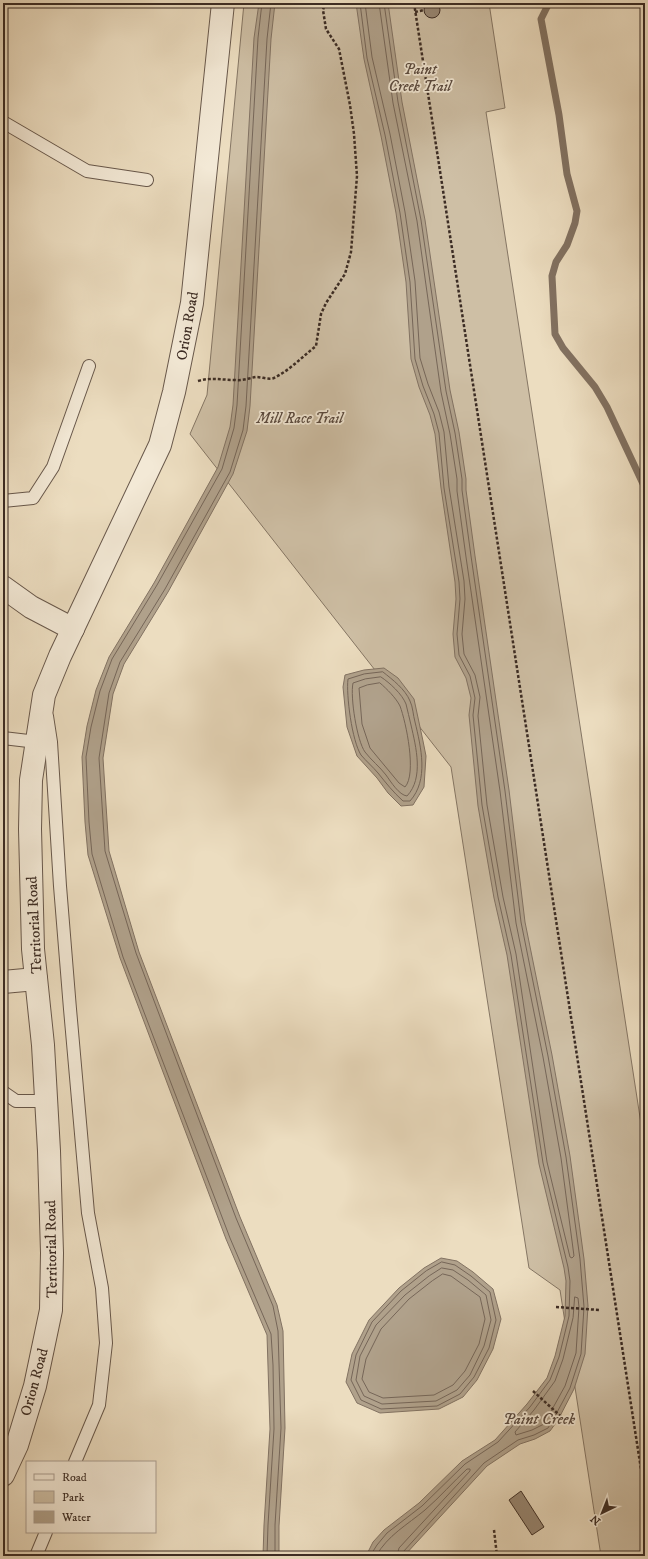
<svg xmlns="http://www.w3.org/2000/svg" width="648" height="1559" viewBox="0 0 648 1559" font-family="'IM FELL DW Pica',serif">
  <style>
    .green { fill: #cebfa5; stroke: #857664 }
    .water { fill: #b0a18b; stroke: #827262 }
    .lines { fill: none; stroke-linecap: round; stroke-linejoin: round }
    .shore { stroke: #766658; stroke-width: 1 }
    .stream { stroke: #827262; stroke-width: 7 }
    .building { fill: #988875; stroke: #3c2c24 }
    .service-casing { stroke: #68584b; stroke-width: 14 }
    .minor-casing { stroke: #68584b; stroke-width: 24 }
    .tertiary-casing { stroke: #68584b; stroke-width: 24 }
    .path { stroke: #3c2c24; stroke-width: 2.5; stroke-dasharray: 3 2; stroke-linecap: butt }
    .service { stroke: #f3e9d6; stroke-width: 12 }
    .minor { stroke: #f3e9d6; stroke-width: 22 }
    .tertiary { stroke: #f3e9d6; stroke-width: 22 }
    .labels { text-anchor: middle; stroke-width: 3.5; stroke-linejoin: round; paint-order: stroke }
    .park-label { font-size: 15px; font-style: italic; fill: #59493e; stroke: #f3e9d6 }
    .street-label { font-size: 15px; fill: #3c2c24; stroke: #f3e9d6 }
    .water-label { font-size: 16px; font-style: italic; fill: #59493e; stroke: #f3e9d6 }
  </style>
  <rect width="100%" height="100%" fill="#ecddc0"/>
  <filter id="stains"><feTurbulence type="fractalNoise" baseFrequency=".005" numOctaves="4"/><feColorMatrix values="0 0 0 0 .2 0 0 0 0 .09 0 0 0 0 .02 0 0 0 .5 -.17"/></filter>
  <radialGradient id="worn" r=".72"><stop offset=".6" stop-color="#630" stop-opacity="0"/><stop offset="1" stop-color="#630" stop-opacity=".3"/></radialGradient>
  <path class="green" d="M 244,3 L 489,3 L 505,108 L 486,112 L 645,1150 L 645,1556 L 601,1556 L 560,1290 L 529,1268 L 451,767 L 190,434 L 207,395 Z"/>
  <g class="water">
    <path d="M 259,3 L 275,3 L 271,39 L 250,406 L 247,431 L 233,474 L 168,592 L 124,664 L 113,694 L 103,758 L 109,851 L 139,952 L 240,1217 L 277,1305 L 283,1331 L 285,1428 L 279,1526 L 279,1556 L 263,1556 L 264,1525 L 270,1429 L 267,1335 L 226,1239 L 120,958 L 88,855 L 85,822 L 82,757 L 87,726 L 96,690 L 109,657 L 154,583 L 218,467 L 230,427 L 233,405 L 254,38 Z"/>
    <path d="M 356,3 L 388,3 L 402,102 L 425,220 L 450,390 L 459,432 L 466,479 L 466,490 L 475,556 L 509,790 L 525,922 L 552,1055 L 570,1156 L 584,1259 L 588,1306 L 585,1354 L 574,1389 L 558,1420 L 550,1431 L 535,1439 L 520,1444 L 487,1466 L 404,1556 L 366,1556 L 373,1542 L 384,1530 L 419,1503 L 462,1461 L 495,1440 L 527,1404 L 547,1378 L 555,1356 L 565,1316 L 566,1281 L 564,1268 L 539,1164 L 507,955 L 494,898 L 478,806 L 469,715 L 471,698 L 466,678 L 455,657 L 453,634 L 456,599 L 455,582 L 441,488 L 435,434 L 430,415 L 419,387 L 411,359 L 406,282 L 396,213 L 381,136 L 364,59 Z"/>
    <path d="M 384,668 L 398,678 L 414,699 L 423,741 L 426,756 L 424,787 L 413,805 L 401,806 L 388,793 L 377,778 L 357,756 L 347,727 L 343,687 L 345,675 L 364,670 Z"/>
    <path d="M 441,1258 L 457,1261 L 473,1272 L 493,1289 L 501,1319 L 493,1349 L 477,1380 L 463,1397 L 439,1409 L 380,1413 L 357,1403 L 346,1382 L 352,1354 L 369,1320 L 399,1288 L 424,1268 Z"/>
  </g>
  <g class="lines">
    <g class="shore">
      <path d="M 262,3 L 258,38 L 237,405 L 234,428 L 222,469 L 157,585 L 112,659 L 100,691 L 91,727 L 86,757 L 89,822 L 92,854 L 123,957 L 230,1238 L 271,1334 L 273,1365 L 274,1429 L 268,1525 L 267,1556"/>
      <path d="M 271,3 L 267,39 L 246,406 L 243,430 L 230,472 L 165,589 L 120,662 L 109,693 L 99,758 L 105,851 L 136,953 L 236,1218 L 273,1306 L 278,1331 L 281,1428 L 275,1525 L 275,1556"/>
      <path d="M 360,3 L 367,58 L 385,135 L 400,213 L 410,282 L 415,359 L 423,386 L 434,414 L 439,433 L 444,488 L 459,582 L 460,599 L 457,634 L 459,655 L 470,676 L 475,698 L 473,715 L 482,805 L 498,897 L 511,955 L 543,1163 L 568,1267 L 570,1281 L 569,1316 L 559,1357 L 550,1380 L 530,1407 L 498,1442 L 465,1464 L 422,1506 L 387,1533 L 377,1545 L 370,1556"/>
      <path d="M 365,3 L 372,57 L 390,134 L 405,212 L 415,281 L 420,358 L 428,384 L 439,412 L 444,432 L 449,487 L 464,581 L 465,599 L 462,634 L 464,654 L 475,675 L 480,697 L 478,716 L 487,805 L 503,897 L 516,954 L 547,1162 L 570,1257 L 572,1258 L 574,1256 L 561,1158 L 543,1057 L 516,923 L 500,791 L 466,557 L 457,491 L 457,479 L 450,434 L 441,392 L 417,221 L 393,103 L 379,3"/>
      <path d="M 384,3 L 398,102 L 421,220 L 446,391 L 455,433 L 462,479 L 462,490 L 471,556 L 505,791 L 521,922 L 548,1056 L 566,1157 L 580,1259 L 584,1307 L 581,1354 L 570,1388 L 554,1418 L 548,1428 L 534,1435 L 518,1440 L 484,1463 L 403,1552 L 402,1556"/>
      <path d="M 383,672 C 393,680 405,689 410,701 C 413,707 413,715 415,722 C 421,747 429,780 410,801 L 403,801 C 393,792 386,783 378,773 C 373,767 366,761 361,755 C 352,741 346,695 348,679 L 364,674 Z"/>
      <path d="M 381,677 C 390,683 402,694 406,704 C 408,711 409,718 411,725 C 416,747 424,778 407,796 C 399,795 391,782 386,775 C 380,767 371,760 365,752 C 357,741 350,697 353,683 L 365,679 Z"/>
      <path d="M 380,683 C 387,689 396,698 400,706 C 406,722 417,774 405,787 L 399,783 L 370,748 L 362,724 L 359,688 L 367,685 Z"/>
      <path d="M 442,1262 L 455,1265 L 471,1276 L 490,1292 L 496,1320 L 489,1348 L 474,1377 L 460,1394 L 437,1406 L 381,1409 L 361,1400 L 351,1380 L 356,1355 L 372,1322 L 401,1291 L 426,1271 Z"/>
      <path d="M 442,1268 L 453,1270 L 468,1280 L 486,1295 L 491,1320 L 484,1346 L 470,1375 L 457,1390 L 436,1401 L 382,1404 L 364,1396 L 356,1380 L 360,1356 L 376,1325 L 405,1295 L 429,1276 Z"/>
      <path d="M 443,1274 L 451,1276 L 480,1297 L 485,1319 L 479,1344 L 465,1371 L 453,1385 L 434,1395 L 383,1398 L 369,1392 L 362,1379 L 366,1359 L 381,1329 L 409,1299 L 432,1281 Z"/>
      <path d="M 575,1297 L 578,1298 L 579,1307 L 576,1353 L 565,1386 L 544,1424 L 532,1430 L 516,1435 L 515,1432 L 534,1410 L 555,1381 L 563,1359 L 573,1318 Z"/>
      <path d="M 376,1556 C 388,1535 407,1525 425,1510 C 440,1497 453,1482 467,1469 L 470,1469 L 470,1471 L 399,1548 L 397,1556"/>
    </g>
    <path class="stream" d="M 549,3 L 541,19 L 559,115 L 567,174 L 577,211 L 575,223 L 567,245 L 556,262 L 552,276 L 555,334 L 563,348 L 595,387 L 607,407 L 645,488"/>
  </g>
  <g class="building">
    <circle cx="432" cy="10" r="8"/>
    <path d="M 521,1491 L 544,1527 L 532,1535 L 509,1500 Z"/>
  </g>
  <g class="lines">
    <defs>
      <g id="service">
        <path d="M 3,122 L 87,171 L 147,180"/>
        <path d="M 3,501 L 33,498 L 53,467 L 89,366"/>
        <path d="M 47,716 L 51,742 L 60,886 L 70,1009 L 88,1213 L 102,1288 L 106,1343 L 99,1405 L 75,1462"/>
        <path d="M 3,738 L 37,742"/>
        <path d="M 3,1092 L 16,1101 L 46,1101"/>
        <path d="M 36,1556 L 46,1532"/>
      </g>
      <g id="minor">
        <path d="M 3,587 L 31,607 L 73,629"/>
        <path d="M 3,982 L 36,979"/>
      </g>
      <path id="tertiary" d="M 3,1475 L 17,1445 L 35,1386 L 51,1310 L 52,1253 L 49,1151 L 43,1045 L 33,949 L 30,829 L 31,780 L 44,695 L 60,656 L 160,445 L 174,392 L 192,303 L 223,3"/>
    </defs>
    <use href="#service" class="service-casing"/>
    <use href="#minor" class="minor-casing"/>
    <use href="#tertiary" class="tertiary-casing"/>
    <g class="path">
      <path d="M 414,3 L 645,1495"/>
      <path d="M 415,12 L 424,10"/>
      <path d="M 198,381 C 211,377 222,380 235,380 C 243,381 249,378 256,377 C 262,377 269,380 274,378 C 290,370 302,357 316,346 L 321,314 L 326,303 L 345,274 L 351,252 L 357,176 L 354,134 L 350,105 L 339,49 L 326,29 L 323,10 L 325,3"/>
      <path d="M 556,1307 L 600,1310"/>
      <path d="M 533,1391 L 567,1422"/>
      <path d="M 494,1530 L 497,1556"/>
    </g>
    <use href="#service" class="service"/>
    <use href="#minor" class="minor"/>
    <use href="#tertiary" class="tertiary"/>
  </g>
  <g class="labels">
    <g class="park-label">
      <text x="420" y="74">Paint<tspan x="420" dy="17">Creek Trail</tspan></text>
      <text x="300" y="423">Mill Race Trail</text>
    </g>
    <g class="street-label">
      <text transform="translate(187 326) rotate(-80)" y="5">Orion Road</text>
      <text transform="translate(34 925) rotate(-93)" y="5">Territorial Road</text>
      <text transform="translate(51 1249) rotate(-91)" y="5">Territorial Road</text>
      <text transform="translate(34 1382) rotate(-75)" y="5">Orion Road</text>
    </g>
    <g class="water-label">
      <text x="539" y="1424">Paint Creek</text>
    </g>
  </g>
  <rect width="648" height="1559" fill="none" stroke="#ecddc0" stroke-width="16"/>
  <rect x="4" y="4" width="640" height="1551" fill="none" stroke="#3c2c24" stroke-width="2"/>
  <rect x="8" y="8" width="632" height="1543" fill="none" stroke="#3c2c24"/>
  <rect x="26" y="1461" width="130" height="72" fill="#f3e9d6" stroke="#aa9d8f"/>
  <rect x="34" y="1474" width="20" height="6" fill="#f3e9d6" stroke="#aa9d8f"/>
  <text x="62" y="1481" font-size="12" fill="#3c2c24">Road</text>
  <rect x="34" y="1491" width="20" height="12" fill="#cebfa5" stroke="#aa9d8f"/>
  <text x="62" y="1501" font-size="12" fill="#3c2c24">Park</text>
  <rect x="34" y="1511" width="20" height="12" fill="#b0a18b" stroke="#aa9d8f"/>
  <text x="62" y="1521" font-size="12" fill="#3c2c24">Water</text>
  <g transform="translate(602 1513) rotate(223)" stroke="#f3e9d6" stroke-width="3" paint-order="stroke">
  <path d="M0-3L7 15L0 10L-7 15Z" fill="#3c2c24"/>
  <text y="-6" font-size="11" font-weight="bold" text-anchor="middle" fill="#3c2c24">N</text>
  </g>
  <rect width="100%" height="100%" filter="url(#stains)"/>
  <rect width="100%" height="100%" fill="url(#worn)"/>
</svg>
